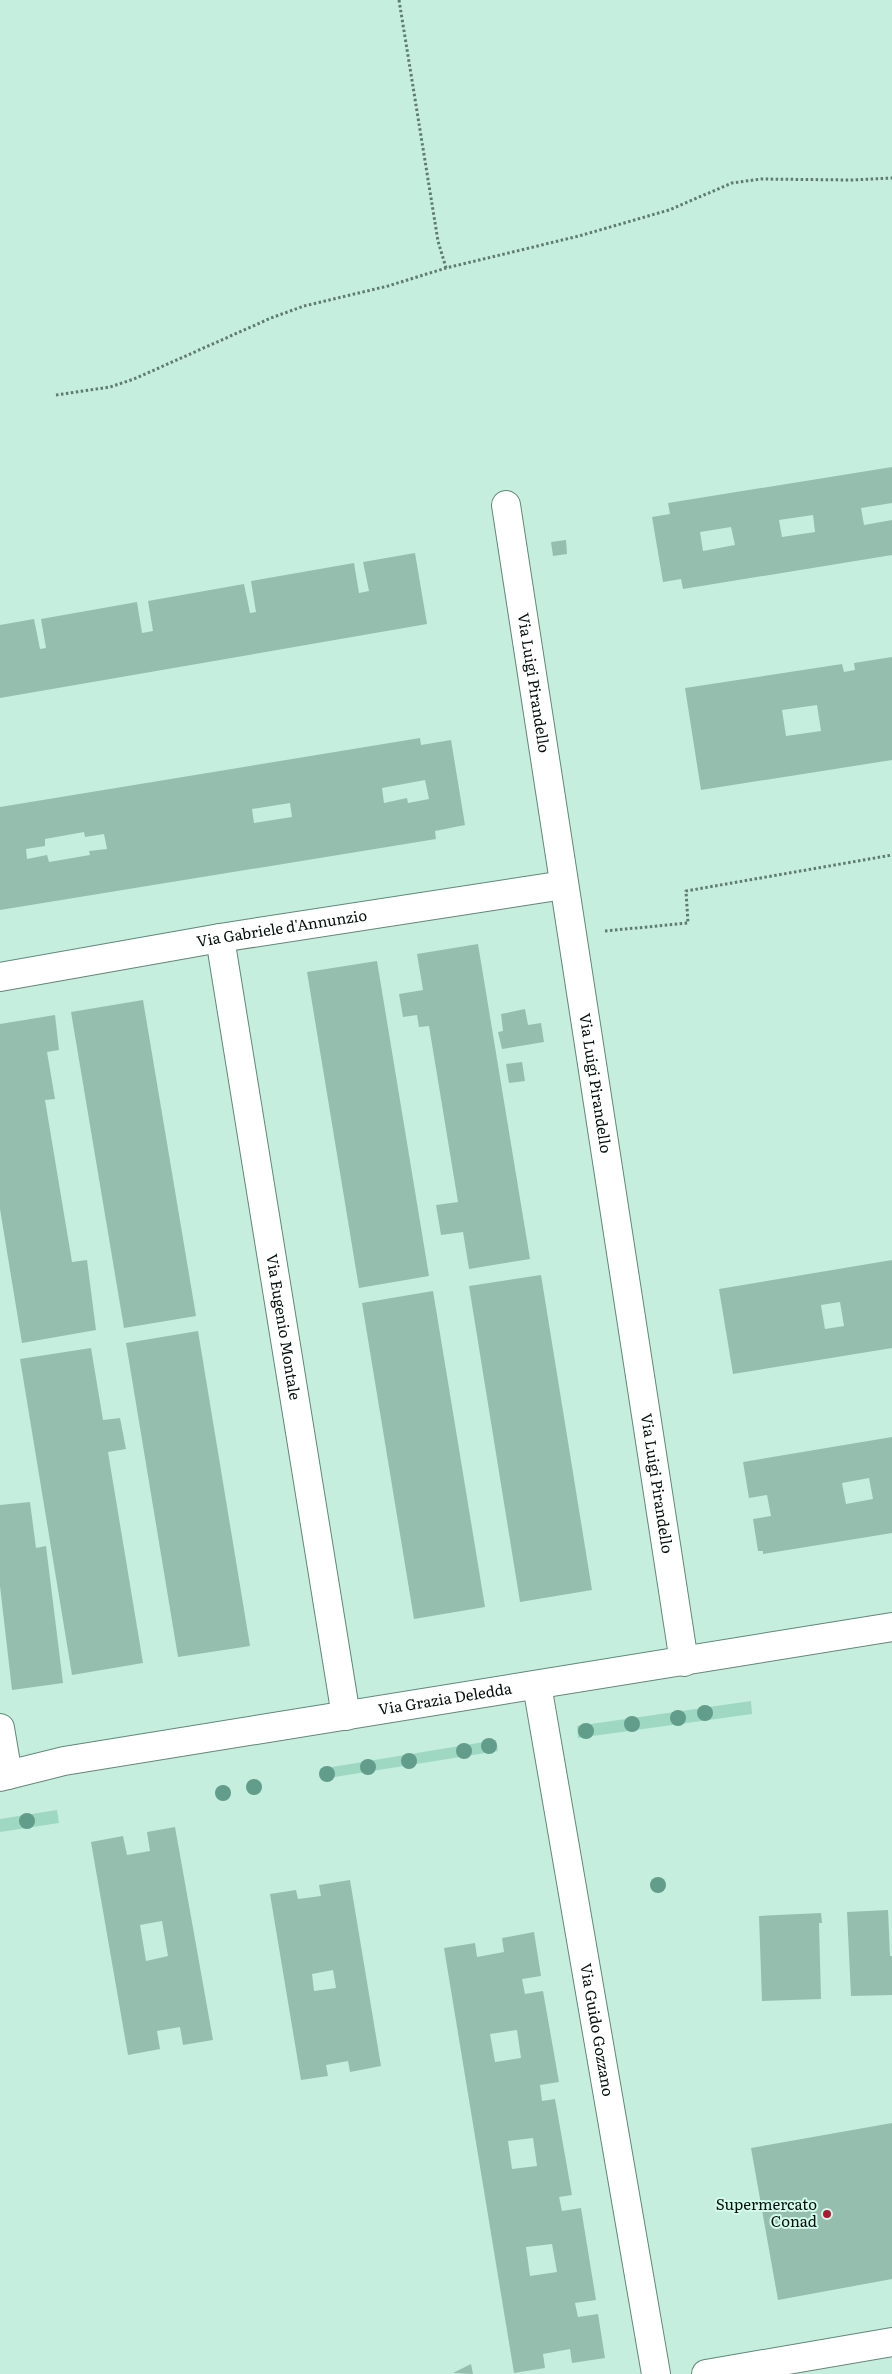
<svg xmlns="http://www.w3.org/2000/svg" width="892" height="2374" viewBox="0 0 892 2374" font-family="Literata,serif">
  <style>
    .green { fill: #9ed8c3 }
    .building { fill: #96beaf; fill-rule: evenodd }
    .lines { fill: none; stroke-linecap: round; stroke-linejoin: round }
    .minor-casing { stroke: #618779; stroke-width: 30 }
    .tertiary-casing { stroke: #618779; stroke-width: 30 }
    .path { stroke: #607b71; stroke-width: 3; stroke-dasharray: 2.5 2.5; stroke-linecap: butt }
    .minor { stroke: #fff; stroke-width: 28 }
    .tertiary { stroke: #fff; stroke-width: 28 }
    .tree { fill: #629c8a }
    .poi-dot { fill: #ae1a30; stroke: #d2fbec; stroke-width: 2 }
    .labels { text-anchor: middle; stroke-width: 4; stroke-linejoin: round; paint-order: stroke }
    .street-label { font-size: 15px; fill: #020f0a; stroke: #d2fbec }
    .poi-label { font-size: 15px; fill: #020f0a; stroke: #d2fbec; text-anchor: end }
  </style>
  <rect width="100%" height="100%" fill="#c5eede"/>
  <g class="green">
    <path d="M 751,1701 L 752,1714 L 578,1738 L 577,1726 Z"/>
    <path d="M 496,1740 L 498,1751 L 322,1779 L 320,1769 Z"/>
    <path d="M 57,1810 L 59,1823 L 0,1832 L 0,1819 Z"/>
  </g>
  <g class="building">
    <path d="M 892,467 L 892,503 L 861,508 L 864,525 L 892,520 L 892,555 L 683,589 L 681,579 L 663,582 L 652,517 L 670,514 L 668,503 ZM 813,515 L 815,532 L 782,537 L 779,520 ZM 731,527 L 735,545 L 703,551 L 700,532 Z"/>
    <path d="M 566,540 L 567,554 L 553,556 L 551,542 Z"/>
    <path d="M 415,553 L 427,624 L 0,698 L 0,625 L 34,619 L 40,649 L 46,648 L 41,619 L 137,602 L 142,633 L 153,631 L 148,601 L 244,584 L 250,613 L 256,612 L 251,581 L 354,563 L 359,593 L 369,591 L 363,562 Z"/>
    <path d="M 892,657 L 892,760 L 701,790 L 685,688 L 842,664 L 844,672 L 855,670 L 854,663 ZM 817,705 L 821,731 L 786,736 L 782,710 Z"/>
    <path d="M 420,738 L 421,745 L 451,740 L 465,825 L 435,831 L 436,839 L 0,910 L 0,807 ZM 425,780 L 429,799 L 408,803 L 407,798 L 384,803 L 382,788 ZM 290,803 L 292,817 L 254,823 L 252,809 ZM 84,832 L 85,837 L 104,834 L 107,849 L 89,851 L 90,855 L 49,862 L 47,855 L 27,859 L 26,849 L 45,846 L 45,839 Z"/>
    <path d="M 478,944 L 530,1259 L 469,1269 L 463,1232 L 441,1235 L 436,1205 L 458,1202 L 429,1026 L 419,1027 L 417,1015 L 403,1017 L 399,994 L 423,990 L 417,954 Z"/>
    <path d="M 377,961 L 429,1276 L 359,1288 L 307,972 Z"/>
    <path d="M 143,1000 L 196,1316 L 124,1328 L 71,1012 Z"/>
    <path d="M 525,1009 L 528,1025 L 541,1023 L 544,1042 L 502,1049 L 498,1032 L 503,1031 L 501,1014 Z"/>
    <path d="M 55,1015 L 59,1050 L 47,1052 L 55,1099 L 45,1100 L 72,1262 L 87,1260 L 96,1330 L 22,1343 L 0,1209 L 0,1024 Z"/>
    <path d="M 522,1062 L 525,1081 L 509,1083 L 506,1064 Z"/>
    <path d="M 892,1260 L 892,1348 L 733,1374 L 719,1289 ZM 840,1302 L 844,1326 L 825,1329 L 821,1305 Z"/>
    <path d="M 541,1275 L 592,1590 L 520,1602 L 469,1286 Z"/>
    <path d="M 433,1291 L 485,1607 L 414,1619 L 362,1303 Z"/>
    <path d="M 198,1331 L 250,1646 L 178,1657 L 126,1343 Z"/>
    <path d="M 91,1348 L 103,1420 L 120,1418 L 126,1449 L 108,1452 L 143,1663 L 72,1675 L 20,1359 Z"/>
    <path d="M 892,1437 L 892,1533 L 763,1554 L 763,1551 L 758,1551 L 753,1519 L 771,1516 L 767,1495 L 749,1498 L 743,1462 ZM 869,1478 L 873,1499 L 846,1504 L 842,1483 Z"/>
    <path d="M 30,1502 L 36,1548 L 46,1546 L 63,1683 L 12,1690 L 0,1586 L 0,1505 Z"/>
    <path d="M 175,1827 L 213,2040 L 183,2045 L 180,2027 L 157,2031 L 160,2049 L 128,2055 L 91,1842 L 123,1836 L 127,1855 L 150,1851 L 147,1832 ZM 162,1921 L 168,1956 L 146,1961 L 140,1925 Z"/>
    <path d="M 350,1880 L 381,2066 L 350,2072 L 348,2061 L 326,2065 L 328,2076 L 301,2080 L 270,1894 L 296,1890 L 298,1899 L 321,1896 L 319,1885 ZM 333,1970 L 336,1988 L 314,1991 L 312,1974 Z"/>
    <path d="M 888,1910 L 890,1956 L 892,1956 L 892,1995 L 851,1996 L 847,1912 Z"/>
    <path d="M 821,1913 L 822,1923 L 819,1923 L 821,1999 L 762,2001 L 759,1916 Z"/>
    <path d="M 534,1932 L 541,1976 L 522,1979 L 525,1994 L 543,1991 L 559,2082 L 540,2085 L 542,2101 L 555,2099 L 572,2195 L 559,2197 L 562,2211 L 581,2208 L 596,2300 L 575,2303 L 578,2317 L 598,2314 L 605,2358 L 572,2363 L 570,2349 L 543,2354 L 545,2368 L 514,2373 L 444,1948 L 475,1943 L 477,1957 L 504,1952 L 502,1938 ZM 517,2030 L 521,2058 L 495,2062 L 490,2034 ZM 533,2138 L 537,2166 L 512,2169 L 508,2141 ZM 552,2244 L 557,2272 L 530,2276 L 526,2247 Z"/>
    <path d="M 892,2123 L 892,2279 L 778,2300 L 751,2148 Z"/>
    <path d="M 471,2364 L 473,2374 L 453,2373 Z"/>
  </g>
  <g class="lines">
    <defs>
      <g id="minor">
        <path id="s1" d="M 506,505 L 684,1662"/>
        <path id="s2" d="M 220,938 L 346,1716"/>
        <path id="s3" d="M 0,977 L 220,938 L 564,885"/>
        <path id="s4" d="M 537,1685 L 656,2374"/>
        <path d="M 0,1728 L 8,1775"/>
        <path d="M 706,2374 L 892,2342"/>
      </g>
      <g id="tertiary">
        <path id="s5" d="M 0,1777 L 64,1761 L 892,1627"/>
      </g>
    </defs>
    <use href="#minor" class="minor-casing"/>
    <use href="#tertiary" class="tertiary-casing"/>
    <g class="path">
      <path d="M 399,0 L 438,241 L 446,268"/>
      <path d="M 56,395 L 110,387 L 134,379 L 271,318 L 304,306 L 388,286 L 446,268 L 579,236 L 669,210 L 732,183 L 761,179 L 852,180 L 892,178"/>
      <path d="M 605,931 L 688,923 L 686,891 L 892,855"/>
    </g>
    <use href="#minor" class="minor"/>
    <use href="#tertiary" class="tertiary"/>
  </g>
  <g class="tree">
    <circle cx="705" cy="1713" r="8"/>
    <circle cx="678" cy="1718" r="8"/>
    <circle cx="632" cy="1724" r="8"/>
    <circle cx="586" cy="1731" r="8"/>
    <circle cx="489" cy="1746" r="8"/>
    <circle cx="464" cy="1751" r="8"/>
    <circle cx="409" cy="1761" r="8"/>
    <circle cx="368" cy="1767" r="8"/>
    <circle cx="327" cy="1774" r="8"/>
    <circle cx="254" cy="1787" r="8"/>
    <circle cx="223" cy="1793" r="8"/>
    <circle cx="27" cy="1821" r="8"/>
    <circle cx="658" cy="1885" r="8"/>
  </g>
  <circle class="poi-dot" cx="827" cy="2214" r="5"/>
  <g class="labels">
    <g class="street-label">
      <text dy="5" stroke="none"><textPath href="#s1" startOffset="180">Via Luigi Pirandello</textPath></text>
      <text dy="5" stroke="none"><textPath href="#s3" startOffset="286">Via Gabriele d'Annunzio</textPath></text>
      <text dy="5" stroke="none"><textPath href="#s1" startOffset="585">Via Luigi Pirandello</textPath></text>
      <text dy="5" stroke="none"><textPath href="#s2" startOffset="394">Via Eugenio Montale</textPath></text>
      <text dy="5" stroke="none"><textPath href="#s1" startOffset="990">Via Luigi Pirandello</textPath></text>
      <text dy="5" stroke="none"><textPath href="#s5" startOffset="452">Via Grazia Deledda</textPath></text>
      <text dy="5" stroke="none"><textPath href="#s4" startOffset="350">Via Guido Gozzano</textPath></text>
    </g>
    <g class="poi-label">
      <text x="817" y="2210">Supermercato<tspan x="817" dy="17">Conad</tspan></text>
    </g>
  </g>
</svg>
